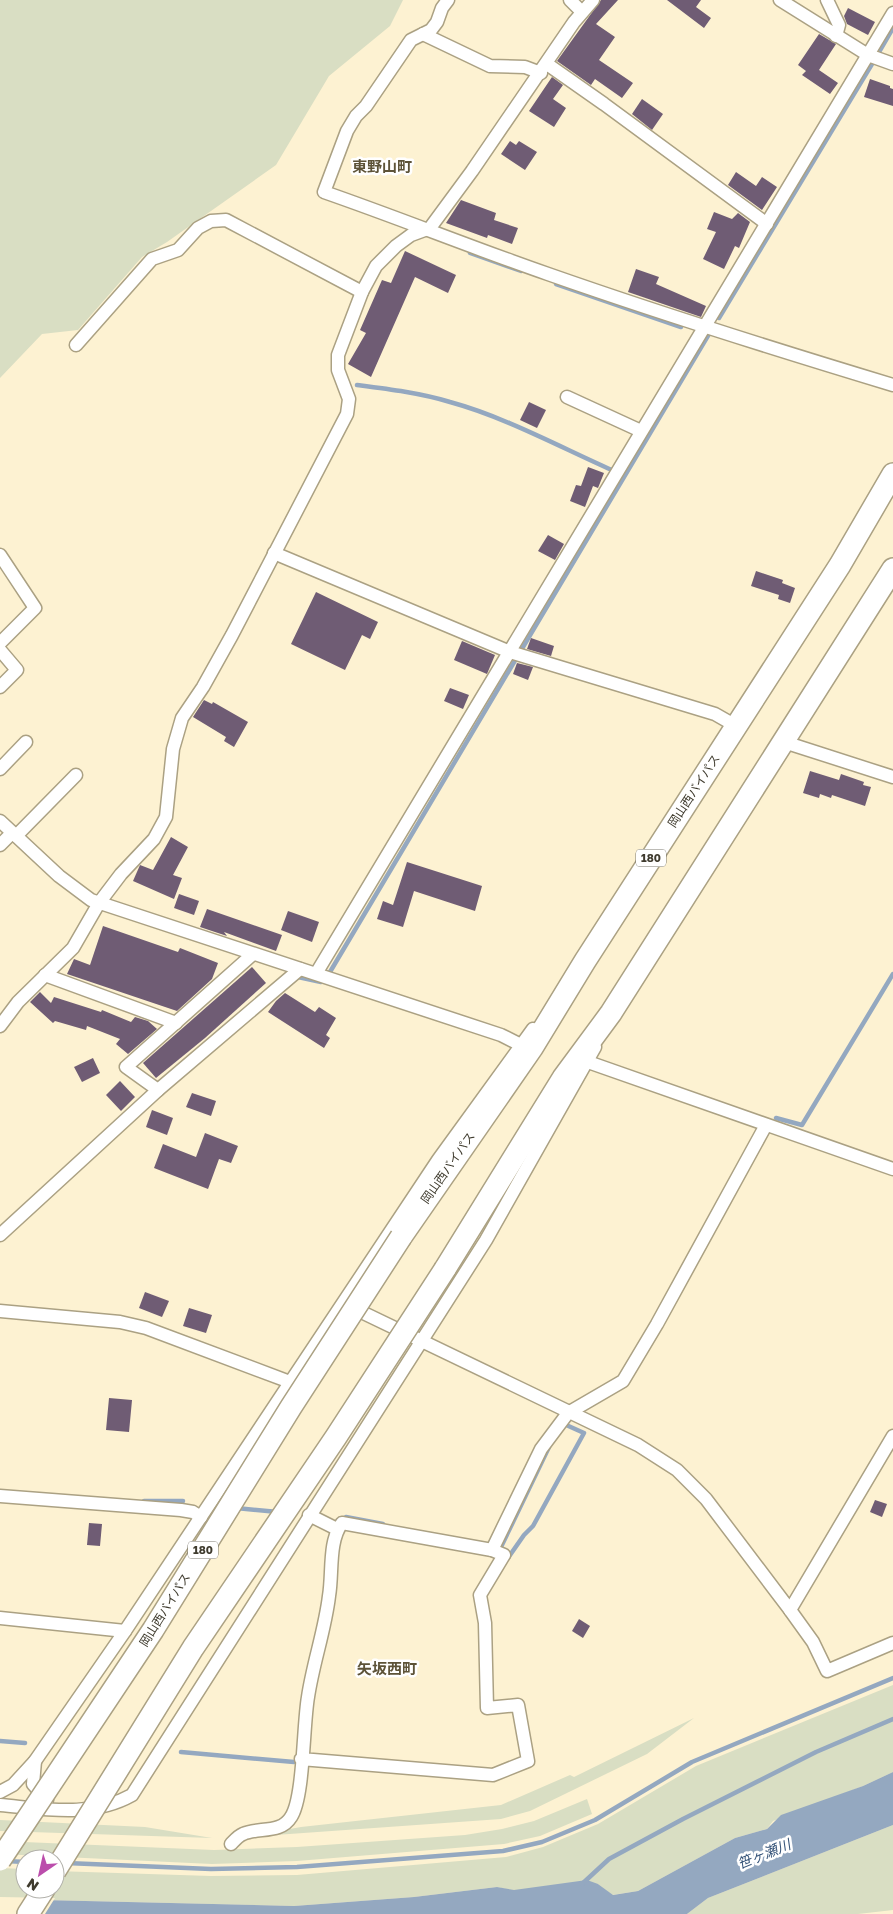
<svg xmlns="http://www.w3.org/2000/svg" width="893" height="1914" viewBox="0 0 893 1914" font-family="'Golos Text','Noto Sans JP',sans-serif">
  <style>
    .green { fill: #d9dec3 }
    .water { fill: #94a8c0 }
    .pier { fill: #fdf2d2 }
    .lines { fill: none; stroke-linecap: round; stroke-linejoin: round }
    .stream { stroke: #94a8c0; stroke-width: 4.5 }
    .building { fill: #6f5c74 }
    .minor-casing { stroke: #aba183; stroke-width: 15 }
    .trunk-casing { stroke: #aba183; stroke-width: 24 }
    .minor { stroke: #fff; stroke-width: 12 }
    .trunk { stroke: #fff; stroke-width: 21 }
    .trunk-bridge-casing { stroke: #aba183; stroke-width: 24; stroke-linecap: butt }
    .trunk-bridge { stroke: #fff; stroke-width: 21 }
    .labels { text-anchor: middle; stroke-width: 5; stroke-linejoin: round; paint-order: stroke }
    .shield { fill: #fff; stroke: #79766d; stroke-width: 1 }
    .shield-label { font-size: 11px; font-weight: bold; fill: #3f3b2e }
    .street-label { font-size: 12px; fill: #3f3b2e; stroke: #fff }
    .water-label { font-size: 14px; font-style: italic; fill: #355378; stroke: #fff }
    .quarter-label { font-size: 15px; font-weight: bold; fill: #5d5338; stroke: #fff }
  </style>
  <rect width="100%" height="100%" fill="#fdf2d2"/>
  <g class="green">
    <path d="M 0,0 L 403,0 L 390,26 L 329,76 L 276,165 L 167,242 L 142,257 L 78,330 L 42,334 L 0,378 Z"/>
    <path d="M 893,1685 L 893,1772 L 863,1786 L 773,1821 L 767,1829 L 735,1838 L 638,1891 L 612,1895 L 598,1884 L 514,1891 L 497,1887 L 414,1897 L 294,1906 L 0,1899 L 0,1868 L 25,1869 L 25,1889 L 55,1889 L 55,1871 L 211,1876 L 297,1875 L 506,1857 L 543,1847 L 598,1824 L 696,1766 Z"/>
    <path d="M 694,1718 L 647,1754 L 530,1811 L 501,1819 L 246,1837 L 301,1827 L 501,1805 L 570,1775 L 574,1777 Z"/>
    <path d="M 587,1799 L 592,1814 L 540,1836 L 504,1844 L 297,1861 L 212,1864 L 0,1854 L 0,1841 L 214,1850 L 297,1847 L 465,1835 L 502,1829 L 534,1821 Z"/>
    <path d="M 0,1820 L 145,1827 L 212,1838 L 0,1831 Z"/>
    <path d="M 893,1825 L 893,1910 L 858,1914 L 687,1914 L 708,1898 Z"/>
  </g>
  <path class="water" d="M 893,1772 L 893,1825 L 708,1898 L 687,1914 L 0,1914 L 0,1899 L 294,1906 L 414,1897 L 497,1887 L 514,1890 L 587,1880 L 598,1884 L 613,1895 L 638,1891 L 735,1838 L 767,1829 L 781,1815 L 863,1786 Z"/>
  <path class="pier" d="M 0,1897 L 55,1898 L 45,1914 L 0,1914 Z"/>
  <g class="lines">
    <g class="stream">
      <path d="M 879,52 L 893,28"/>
      <path d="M 470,253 L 521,271"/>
      <path d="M 556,284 L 681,327"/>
      <path d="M 719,318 L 872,64"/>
      <path d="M 357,385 C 388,389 420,393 450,402 C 505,417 560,447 612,470"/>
      <path d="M 298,977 L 321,982"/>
      <path d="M 327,977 L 709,334"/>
      <path d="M 776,1118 L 802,1125 L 893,974"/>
      <path d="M 144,1501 L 183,1501"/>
      <path d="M 236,1508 L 278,1512"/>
      <path d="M 346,1517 L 383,1524"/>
      <path d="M 501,1547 L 549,1447"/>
      <path d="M 508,1558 L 524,1535 L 533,1526 L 584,1433 L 564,1424"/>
      <path d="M 0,1741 L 25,1743"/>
      <path d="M 181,1752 L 294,1762"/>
      <path d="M 6,1861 L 25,1862"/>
      <path d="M 66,1863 L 211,1869 L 297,1867 L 503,1851 L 542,1842 L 595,1820 L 692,1762 L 893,1678"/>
      <path d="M 582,1884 L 609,1859 L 683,1819 L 816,1752 L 893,1719"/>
    </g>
  </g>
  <g class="building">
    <path d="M 601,0 L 618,0 L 596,24 L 615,37 L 599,60 L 633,83 L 622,98 L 595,79 L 591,85 L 557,61 Z"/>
    <path d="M 667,0 L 701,0 L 696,7 L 711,18 L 704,28 Z"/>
    <path d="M 848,8 L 875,22 L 868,35 L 847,24 L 844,16 Z"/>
    <path d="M 819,34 L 836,44 L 819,70 L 838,83 L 830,94 L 802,75 L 806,71 L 798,65 Z"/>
    <path d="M 552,77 L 563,85 L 553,99 L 566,108 L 554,127 L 529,111 Z"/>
    <path d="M 870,79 L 890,86 L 890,88 L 893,89 L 893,106 L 864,97 Z"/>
    <path d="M 642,99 L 663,114 L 652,130 L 632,114 Z"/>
    <path d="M 510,141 L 516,145 L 519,141 L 537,152 L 525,170 L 501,154 Z"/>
    <path d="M 736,172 L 756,186 L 762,177 L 777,187 L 762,210 L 728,185 Z"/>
    <path d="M 461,200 L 496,213 L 494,220 L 518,228 L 512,244 L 488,235 L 487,238 L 446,223 Z"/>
    <path d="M 714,212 L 732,219 L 738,213 L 750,222 L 739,248 L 735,246 L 724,269 L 703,259 L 716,232 L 707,229 Z"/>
    <path d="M 405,251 L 456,275 L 448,293 L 415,277 L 371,377 L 348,364 L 366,333 L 360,330 L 382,280 L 391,283 Z"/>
    <path d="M 636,269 L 659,277 L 656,284 L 706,306 L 701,317 L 628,292 Z"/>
    <path d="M 529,402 L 546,410 L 537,428 L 520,420 Z"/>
    <path d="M 588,467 L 604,473 L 598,488 L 593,486 L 585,507 L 570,501 L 576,485 L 581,486 Z"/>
    <path d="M 548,535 L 564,544 L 555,560 L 538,551 Z"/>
    <path d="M 756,571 L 783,580 L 782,583 L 795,588 L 790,603 L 778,599 L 779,595 L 751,586 Z"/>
    <path d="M 316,592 L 378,622 L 370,639 L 362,635 L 345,670 L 291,644 Z"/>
    <path d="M 531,638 L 554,646 L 551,656 L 527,649 Z"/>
    <path d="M 462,641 L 495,655 L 487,674 L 454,660 Z"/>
    <path d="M 517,663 L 533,667 L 528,680 L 513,674 Z"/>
    <path d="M 450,688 L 469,695 L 463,709 L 444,701 Z"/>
    <path d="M 204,700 L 212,704 L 213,702 L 248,722 L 234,747 L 224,741 L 226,737 L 193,717 Z"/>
    <path d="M 810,771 L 839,780 L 841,774 L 864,782 L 863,785 L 871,787 L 865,806 L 832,795 L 831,798 L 820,794 L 819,798 L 803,793 Z"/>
    <path d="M 171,837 L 188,847 L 173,875 L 182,878 L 174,899 L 133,881 L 140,865 L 153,870 Z"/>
    <path d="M 407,862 L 482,886 L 475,911 L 414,891 L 403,927 L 377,919 L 383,901 L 393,905 Z"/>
    <path d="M 179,894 L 199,901 L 194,915 L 174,908 Z"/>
    <path d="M 207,909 L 282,935 L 276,951 L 224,932 L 227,936 L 200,927 Z"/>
    <path d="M 288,911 L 319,922 L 312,942 L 281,930 Z"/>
    <path d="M 103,926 L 178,952 L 180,948 L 218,963 L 212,979 L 177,1011 L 67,974 L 74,959 L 90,965 Z"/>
    <path d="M 252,967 L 266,983 L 205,1038 L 156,1078 L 143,1063 Z"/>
    <path d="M 40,992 L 51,1003 L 54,997 L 101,1012 L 102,1010 L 131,1022 L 135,1017 L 148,1021 L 157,1029 L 128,1054 L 116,1044 L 120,1039 L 87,1026 L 86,1030 L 55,1021 L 53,1023 L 30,1002 Z"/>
    <path d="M 285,993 L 315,1012 L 319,1007 L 336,1018 L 326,1035 L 330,1038 L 324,1048 L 268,1012 L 276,1001 Z"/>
    <path d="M 93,1058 L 100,1073 L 82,1082 L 74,1067 Z"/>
    <path d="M 120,1081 L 135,1097 L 121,1111 L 106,1095 Z"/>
    <path d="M 192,1093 L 216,1101 L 211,1116 L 186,1107 Z"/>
    <path d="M 152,1110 L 173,1118 L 167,1135 L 146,1127 Z"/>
    <path d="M 205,1133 L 238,1146 L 231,1163 L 219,1159 L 208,1189 L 154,1168 L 163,1144 L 196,1157 Z"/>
    <path d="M 145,1292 L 169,1301 L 162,1317 L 139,1308 Z"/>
    <path d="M 189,1308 L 212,1315 L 206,1333 L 183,1326 Z"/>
    <path d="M 109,1398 L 132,1400 L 129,1432 L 106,1430 Z"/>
    <path d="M 875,1500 L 887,1504 L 882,1517 L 870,1512 Z"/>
    <path d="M 89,1523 L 102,1524 L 100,1546 L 87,1545 Z"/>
    <path d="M 579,1619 L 590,1626 L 583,1638 L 572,1631 Z"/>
  </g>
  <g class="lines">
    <defs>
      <g id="minor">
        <path d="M 448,0 L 442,8 L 437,22 L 431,30 L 411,40 L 366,106 L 356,116 L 347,131 L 324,192 C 399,218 473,248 548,274 C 662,314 777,350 893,385"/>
        <path d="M 570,0 L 582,12"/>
        <path d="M 780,0 L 868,55 L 893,64"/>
        <path d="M 827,0 L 839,25 L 836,36"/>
        <path d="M 423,34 L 490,66 L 525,67 L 541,73"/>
        <path d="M 547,64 L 604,104 L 767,224"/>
        <path d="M 76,345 L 152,259 L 178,250 L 198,228 L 211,221 L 226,220 L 362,292"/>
        <path d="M 567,397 L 641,431"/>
        <path d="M 274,553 L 510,652 L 715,714 L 736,726"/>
        <path d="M 0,555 L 35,608 L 0,643"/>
        <path d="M 0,650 L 17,670 L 0,687"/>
        <path d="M 784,742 L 893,777"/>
        <path d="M 0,769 L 26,742"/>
        <path d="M 0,821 L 59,876 L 91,900 L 501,1035 L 521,1045"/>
        <path d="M 16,836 L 76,775"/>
        <path d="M 0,845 L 12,833"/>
        <path d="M 317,972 L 893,13"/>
        <path d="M 45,975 L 176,1023"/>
        <path d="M 0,1026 L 18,1002 L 73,948 L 99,903 L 121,874 L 154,839 L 166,817 L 173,749 L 182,718 L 203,687 L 232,635 L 347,414 L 349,399 L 338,370 L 338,355 L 362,292 L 376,266 L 396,246 L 411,235 L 430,228 L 472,171 L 574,22 L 593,0"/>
        <path d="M 588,1062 L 893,1169"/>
        <path d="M 158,1090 L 126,1067 L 253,954"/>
        <path d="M 0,1235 L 158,1090 L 300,969"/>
        <path d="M 349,1306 L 638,1445 L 677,1470 L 706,1499 L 790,1610 L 813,1642 L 827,1671 L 893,1643"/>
        <path d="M 0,1311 L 120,1322 L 146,1328 L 290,1382"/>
        <path d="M 0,1496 L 181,1510 L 193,1512 L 201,1517"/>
        <path d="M 309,1515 L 337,1529"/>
        <path d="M 492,1550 L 541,1449 L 568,1413 L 623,1381 L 657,1324 L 766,1125"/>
        <path d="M 790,1610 L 893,1436"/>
        <path d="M 0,1618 L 125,1631"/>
        <path d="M 35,1761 L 33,1784 L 47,1800"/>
        <path d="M 0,1792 L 13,1785 L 35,1761 L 125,1631 L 438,1160 L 533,1029"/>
        <path d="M 0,1805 C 46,1809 91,1818 132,1795 L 486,1240 L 595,1047"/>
        <path d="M 231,1844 C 234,1841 238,1836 243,1834 C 258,1827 281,1834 291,1817 C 304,1798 303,1725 308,1697 C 313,1663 325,1630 329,1596 C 333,1573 328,1542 342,1523 L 492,1550 L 504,1555 L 480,1595 L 485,1623 L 487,1708 L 518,1705 L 528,1761 L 493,1775 L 301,1759"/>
      </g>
      <g id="trunk">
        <path d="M 401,1237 L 532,1048 L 585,961 L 840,565 L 893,474"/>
        <path d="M 445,1269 L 563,1078 L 611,1013 L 893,569"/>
        <path d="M 28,1914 L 44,1889"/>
      </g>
    </defs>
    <use href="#minor" class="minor-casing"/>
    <use href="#trunk" class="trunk-casing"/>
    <use href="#minor" class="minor"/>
    <use href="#trunk" class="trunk"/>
    <defs>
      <g id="trunk-bridge">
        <path d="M 0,1860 L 153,1630 L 291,1407 L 401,1237"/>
        <path d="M 55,1871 L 193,1648 L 336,1437 L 445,1269"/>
      </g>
    </defs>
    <use href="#trunk-bridge" class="trunk-bridge-casing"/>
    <use href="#trunk-bridge" class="trunk-bridge"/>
  </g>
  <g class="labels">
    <g class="shield">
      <rect x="636" y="849.5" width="30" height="17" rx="4"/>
      <rect x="188" y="1541.5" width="30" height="17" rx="4"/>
    </g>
    <g class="shield-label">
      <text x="651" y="862">180</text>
      <text x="203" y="1554">180</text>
    </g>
    <g class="street-label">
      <text transform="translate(694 791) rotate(-57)" y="4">岡山西バイパス</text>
      <text transform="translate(448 1168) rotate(-55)" y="4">岡山西バイパス</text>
      <text transform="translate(165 1610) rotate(-58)" y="4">岡山西バイパス</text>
    </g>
    <g class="water-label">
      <text transform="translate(764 1854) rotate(-22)" y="5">笹ヶ瀬川</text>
    </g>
    <g class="quarter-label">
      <text x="382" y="172">東野山町</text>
      <text x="387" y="1674">矢坂西町</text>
    </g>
  </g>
  <g transform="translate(40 1874) rotate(214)"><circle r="24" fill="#ffffff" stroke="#b2b1ab"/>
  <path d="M0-4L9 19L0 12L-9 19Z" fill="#bb4dac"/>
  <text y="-8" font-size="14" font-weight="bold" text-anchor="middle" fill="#3f3b2e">N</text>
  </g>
</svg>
